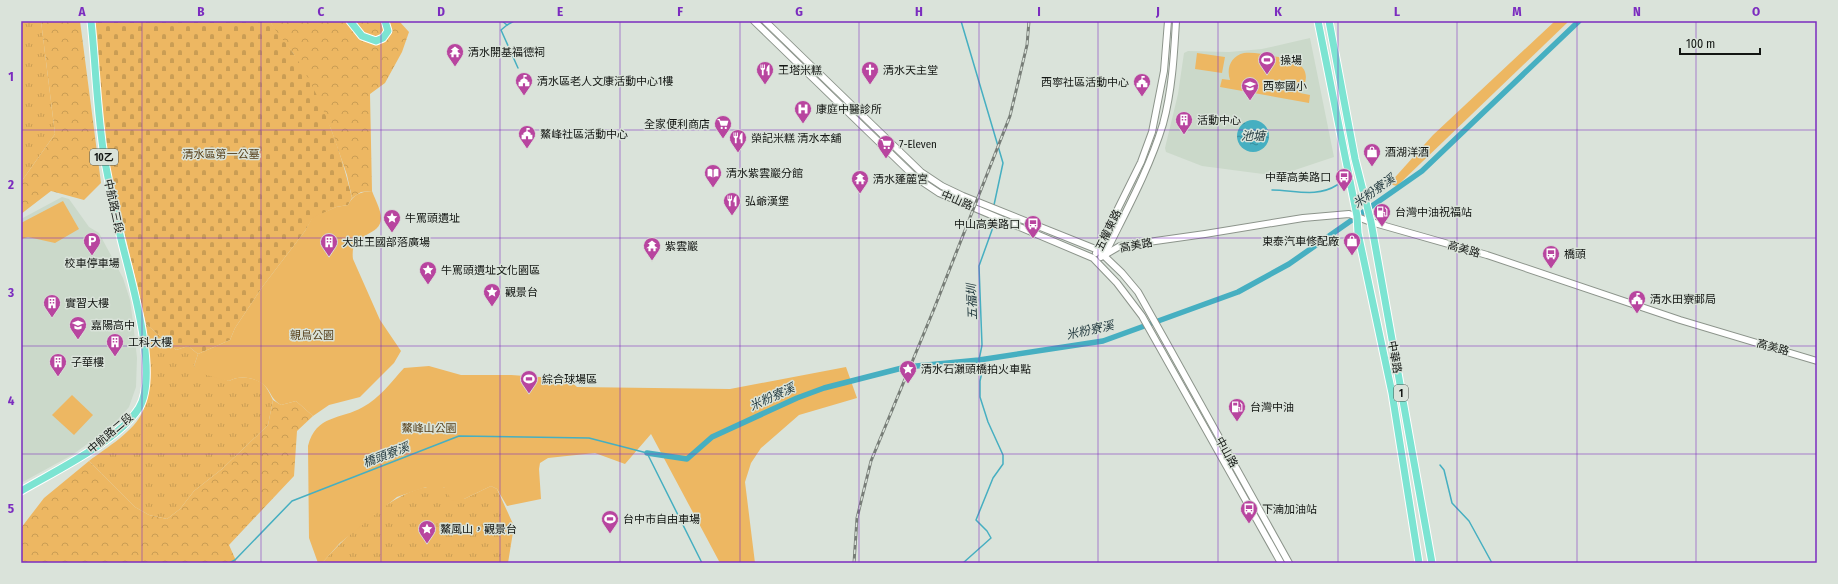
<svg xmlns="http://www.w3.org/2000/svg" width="1838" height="584" viewBox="0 0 1838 584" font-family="'Fira Sans Condensed','Noto Sans TC',sans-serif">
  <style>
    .built { fill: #cbd9ca }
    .grass { fill: url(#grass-tufts) }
    .forest { fill: url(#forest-crowns) }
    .cemetery { fill: url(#cemetery-stones) }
    .park { fill: #edb762 }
    .water { fill: url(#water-ripples) }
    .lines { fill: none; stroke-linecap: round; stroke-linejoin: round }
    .stream { stroke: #46afc1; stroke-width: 1.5 }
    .canal { stroke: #46afc1; stroke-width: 5.5 }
    .minor-casing { stroke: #8c948b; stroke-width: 8 }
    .major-casing { stroke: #fff; stroke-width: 9 }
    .minor { stroke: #fff; stroke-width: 6 }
    .major { stroke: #7ce4d2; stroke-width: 7 }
    .rail-casing { stroke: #777d77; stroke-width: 3 }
    .rail { stroke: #dae3da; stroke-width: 1.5; stroke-dasharray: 4.5; stroke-linecap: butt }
    .grid { fill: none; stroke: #7b2cbf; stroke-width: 1; stroke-opacity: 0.55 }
    .labels { text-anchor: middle; stroke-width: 3; stroke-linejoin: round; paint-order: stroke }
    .shield { fill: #dae3da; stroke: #4f544f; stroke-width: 1 }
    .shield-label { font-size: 10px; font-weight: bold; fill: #131613 }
    .poi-label { font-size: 11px; fill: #131613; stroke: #dae3da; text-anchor: start }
    .park-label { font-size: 11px; fill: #553f1a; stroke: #dae3da }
    .street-label { font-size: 11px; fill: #131613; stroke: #dae3da }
    .water-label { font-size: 12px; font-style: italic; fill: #243b40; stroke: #dae3da }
    .neatline { fill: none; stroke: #7b2cbf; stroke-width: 1.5 }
    .grid-label { font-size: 13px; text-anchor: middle; font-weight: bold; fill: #7b2cbf }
  </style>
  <defs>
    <pattern id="grass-tufts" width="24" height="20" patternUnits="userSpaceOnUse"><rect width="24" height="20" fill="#edb762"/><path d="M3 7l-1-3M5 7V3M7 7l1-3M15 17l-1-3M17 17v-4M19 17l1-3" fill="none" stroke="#ca9d54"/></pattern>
    <pattern id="forest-crowns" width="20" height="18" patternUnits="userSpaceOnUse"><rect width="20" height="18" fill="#edb762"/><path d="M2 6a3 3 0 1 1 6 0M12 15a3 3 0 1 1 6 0" fill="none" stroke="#ca9d54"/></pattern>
    <pattern id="cemetery-stones" width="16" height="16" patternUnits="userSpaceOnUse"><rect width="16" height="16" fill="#edb762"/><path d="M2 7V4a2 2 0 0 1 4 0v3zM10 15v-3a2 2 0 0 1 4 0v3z" fill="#ca9d54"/></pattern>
    <pattern id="water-ripples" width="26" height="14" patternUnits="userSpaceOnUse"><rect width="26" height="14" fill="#46afc1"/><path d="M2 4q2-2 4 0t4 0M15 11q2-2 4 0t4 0" fill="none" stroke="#398d9c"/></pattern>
  </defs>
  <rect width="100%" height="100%" fill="#dae3da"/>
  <g class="built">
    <path d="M 1310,38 L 1334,157 L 1295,170 L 1276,174 L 1263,174 L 1202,166 L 1166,152 L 1165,148 L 1178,94 L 1184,53 L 1188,51 L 1229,52 L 1262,49 Z"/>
    <path d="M 62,197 L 69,199 L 89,227 L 99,233 L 123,278 L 130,300 L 133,322 L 137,358 L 136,387 L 129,407 L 111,427 L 72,455 L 21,483 L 21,219 Z"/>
  </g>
  <g class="grass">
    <path d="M 21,21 L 41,21 L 55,134 L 21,182 Z"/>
    <path d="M 146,324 L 176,350 L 188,346 L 198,354 L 194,366 L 229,381 C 240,375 256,377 265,386 C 268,390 271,396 273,400 L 268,425 L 222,469 L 194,491 L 180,509 L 167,519 L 149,515 L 135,507 L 89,461 C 107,447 134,432 143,411 C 153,388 147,349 146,324 Z"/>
    <path d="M 491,486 L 497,489 L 514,526 L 508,563 L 322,563 C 346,536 404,479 443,487 C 450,488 458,496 464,499 Z"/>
  </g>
  <g class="forest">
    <path d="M 41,21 L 80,21 L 101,183 L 84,200 L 51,191 L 21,214 L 21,182 L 55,134 Z"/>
    <path d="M 270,21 L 399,21 L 409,32 L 402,52 L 385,83 L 370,94 L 372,191 L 361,192 L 352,198 L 347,175 L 331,129 L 293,53 L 275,31 Z"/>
    <path d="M 273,400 L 281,405 L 296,401 L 313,416 L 297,431 L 294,476 L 229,545 L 237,563 L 21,563 L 21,528 L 44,498 L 89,461 L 135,507 L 149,515 L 167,519 L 180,509 L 194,491 L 222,469 L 268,425 Z"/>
  </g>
  <path class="cemetery" d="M 90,21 L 270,21 C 276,33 286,42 293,53 C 321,95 341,150 352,198 L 348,205 L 336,207 L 312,219 L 305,231 L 263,286 L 235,328 L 230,340 L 198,354 L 188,346 L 176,350 L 146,324 L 102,137 Z"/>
  <g class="park">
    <path d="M 1555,21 L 1569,21 L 1397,186 L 1389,184 L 1433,135 Z"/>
    <path d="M 1197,53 L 1225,57 L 1222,73 L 1195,69 Z"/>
    <path d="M 1244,53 C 1253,52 1263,54 1272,56 C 1294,59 1317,66 1300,93 L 1310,95 L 1309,103 L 1220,87 L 1222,79 L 1230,80 C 1226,68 1231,56 1244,53 Z"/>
    <path d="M 372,191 C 375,199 381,210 381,218 C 381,238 349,231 353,259 L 380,320 L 401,351 L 394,363 L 360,397 L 329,405 L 313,416 L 296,401 L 281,405 C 270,398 272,393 265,386 C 255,377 240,375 229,381 L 206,375 L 194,366 L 198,354 L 230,340 L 235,328 L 263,286 L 305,231 L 312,218 L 336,207 L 348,205 C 354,194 360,192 372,191 Z"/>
    <path d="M 63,201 L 79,229 L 55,243 L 28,237 L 21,239 L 21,223 Z"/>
    <path d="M 429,366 L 461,375 L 511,375 L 568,379 L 577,387 L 730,389 L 846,367 L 857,398 L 799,415 L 761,448 L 751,463 L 745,482 L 755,563 L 720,563 L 651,434 L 625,464 L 595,453 L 548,458 L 540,463 L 539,469 L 541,499 L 507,506 L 497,489 L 491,486 L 464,499 L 452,501 L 444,487 L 426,487 L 397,497 L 340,543 L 322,563 L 318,563 L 309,538 L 308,446 C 316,414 341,420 363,407 C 379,399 392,381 404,368 Z"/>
    <path d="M 72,395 L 93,415 L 74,435 L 52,415 Z"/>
  </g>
  <circle class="water" cx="1253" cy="136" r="16"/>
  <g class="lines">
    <g class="stream">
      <path d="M 502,21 L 507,25 L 514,21"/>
      <path d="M 961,21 L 1003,163 L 994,205"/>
      <path d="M 507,25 L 501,30 L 518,68"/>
      <path d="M 1272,190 C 1294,190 1317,198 1337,185"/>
      <path d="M 1440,465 L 1444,470 L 1452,503 L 1469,521 L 1492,563"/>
      <path d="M 229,563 L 235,560 L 292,501 L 459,436 L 589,438 L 647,453 L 702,563"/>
      <path d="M 963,563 L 991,538 L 987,531 L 976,520 L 993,478 L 1003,464 L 1003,455 L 988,422 L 980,397 L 980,381 L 982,372 L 979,360 L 982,345 L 979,266 L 992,230 L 993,217"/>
    </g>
    <path class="canal" d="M 647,453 L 687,459 L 712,437 L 797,398 L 824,388 L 906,367 L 979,360 L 1103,341 L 1238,292 L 1289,264 L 1422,171 L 1579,21"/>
    <defs>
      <g id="minor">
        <path d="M 754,21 L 915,177 L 939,193 L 1093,258 L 1117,283 L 1142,316 L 1281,563"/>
        <path d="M 765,21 L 921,172 L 942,186 L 963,196 L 1098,250 L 1122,273 L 1138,292 L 1165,340 L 1289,563"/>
        <path d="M 1096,253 L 1141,162 L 1152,132 L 1164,71 L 1168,21"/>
        <path d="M 1104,256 C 1125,213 1149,170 1163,124 C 1172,91 1174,56 1176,21"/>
        <path d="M 1101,257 L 1120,246 L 1205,234 L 1303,218 L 1349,214 L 1371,222 L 1487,255 L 1680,320 L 1817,361"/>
      </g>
      <g id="major">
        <path d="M 350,21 L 362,36 L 376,41 L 383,38 L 388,31 L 385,21"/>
        <path d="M 1318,21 L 1357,216 L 1358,233 L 1392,393 L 1419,563"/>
        <path d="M 1329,21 L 1355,159 L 1371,222 L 1432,563"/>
        <path d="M 21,491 C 55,471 118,441 139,408 C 160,374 130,277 121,239 C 115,214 110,188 105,162 C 97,116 96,68 91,21"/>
      </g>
    </defs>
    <use href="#minor" class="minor-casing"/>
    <use href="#major" class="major-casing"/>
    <use href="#minor" class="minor"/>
    <use href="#major" class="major"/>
    <defs>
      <path id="rail" d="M 854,563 L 857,518 L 871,461 L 934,309 L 1010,116 L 1027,45 L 1029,21"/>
    </defs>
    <use href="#rail" class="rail-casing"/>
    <use href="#rail" class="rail"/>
  </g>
  <path class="grid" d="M 142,21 L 142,563M 261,21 L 261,563M 381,21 L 381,563M 500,21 L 500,563M 620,21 L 620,563M 740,21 L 740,563M 859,21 L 859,563M 979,21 L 979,563M 1098,21 L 1098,563M 1218,21 L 1218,563M 1338,21 L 1338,563M 1457,21 L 1457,563M 1577,21 L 1577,563M 1696,21 L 1696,563M 21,130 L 1817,130M 21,238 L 1817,238M 21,346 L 1817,346M 21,454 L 1817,454"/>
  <defs>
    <symbol id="temple-pin" viewBox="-11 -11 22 30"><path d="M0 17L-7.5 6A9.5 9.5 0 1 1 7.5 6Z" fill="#b8459f" stroke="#dae3da"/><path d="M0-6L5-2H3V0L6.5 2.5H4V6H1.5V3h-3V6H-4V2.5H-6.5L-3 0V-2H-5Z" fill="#fff"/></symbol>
    <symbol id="stadium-pin" viewBox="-11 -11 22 30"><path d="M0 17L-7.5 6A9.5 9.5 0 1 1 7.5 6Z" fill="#b8459f" stroke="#dae3da"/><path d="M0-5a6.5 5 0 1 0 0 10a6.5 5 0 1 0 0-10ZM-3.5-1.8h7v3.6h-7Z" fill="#fff"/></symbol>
    <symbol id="restaurant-pin" viewBox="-11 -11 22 30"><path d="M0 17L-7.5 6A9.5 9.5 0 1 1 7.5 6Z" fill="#b8459f" stroke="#dae3da"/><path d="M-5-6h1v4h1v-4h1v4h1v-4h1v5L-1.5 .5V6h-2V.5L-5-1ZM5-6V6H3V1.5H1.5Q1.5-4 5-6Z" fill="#fff"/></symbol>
    <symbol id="church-pin" viewBox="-11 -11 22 30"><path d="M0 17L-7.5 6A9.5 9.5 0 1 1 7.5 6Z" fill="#b8459f" stroke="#dae3da"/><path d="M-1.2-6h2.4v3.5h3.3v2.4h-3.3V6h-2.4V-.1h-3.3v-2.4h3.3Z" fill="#fff"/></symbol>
    <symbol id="civic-pin" viewBox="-11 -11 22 30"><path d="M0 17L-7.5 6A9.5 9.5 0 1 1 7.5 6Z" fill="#b8459f" stroke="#dae3da"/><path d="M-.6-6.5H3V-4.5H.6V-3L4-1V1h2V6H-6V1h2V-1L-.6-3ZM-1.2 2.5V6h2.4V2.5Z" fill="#fff"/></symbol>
    <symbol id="school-pin" viewBox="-11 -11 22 30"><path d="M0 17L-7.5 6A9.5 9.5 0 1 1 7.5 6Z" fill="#b8459f" stroke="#dae3da"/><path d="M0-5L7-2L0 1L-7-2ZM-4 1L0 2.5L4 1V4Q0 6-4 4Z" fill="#fff"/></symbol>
    <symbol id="hospital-pin" viewBox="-11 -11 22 30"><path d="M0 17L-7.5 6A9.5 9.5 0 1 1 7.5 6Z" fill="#b8459f" stroke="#dae3da"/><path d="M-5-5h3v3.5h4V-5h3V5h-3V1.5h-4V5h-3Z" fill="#fff"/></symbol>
    <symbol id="building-pin" viewBox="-11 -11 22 30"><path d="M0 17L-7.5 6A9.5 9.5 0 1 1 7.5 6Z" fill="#b8459f" stroke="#dae3da"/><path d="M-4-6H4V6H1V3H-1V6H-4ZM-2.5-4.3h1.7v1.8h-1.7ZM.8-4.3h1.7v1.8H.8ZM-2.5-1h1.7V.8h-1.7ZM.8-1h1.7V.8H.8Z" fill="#fff"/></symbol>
    <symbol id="supermarket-pin" viewBox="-11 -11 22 30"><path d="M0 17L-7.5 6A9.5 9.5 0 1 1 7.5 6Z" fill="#b8459f" stroke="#dae3da"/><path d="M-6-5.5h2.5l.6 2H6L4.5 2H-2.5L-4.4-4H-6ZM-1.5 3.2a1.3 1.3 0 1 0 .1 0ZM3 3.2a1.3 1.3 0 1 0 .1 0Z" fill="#fff"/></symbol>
    <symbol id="shop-pin" viewBox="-11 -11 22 30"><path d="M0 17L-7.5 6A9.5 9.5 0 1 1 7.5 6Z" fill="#b8459f" stroke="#dae3da"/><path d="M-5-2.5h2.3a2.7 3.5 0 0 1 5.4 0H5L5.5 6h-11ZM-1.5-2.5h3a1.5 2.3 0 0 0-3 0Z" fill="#fff"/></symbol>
    <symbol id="library-pin" viewBox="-11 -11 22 30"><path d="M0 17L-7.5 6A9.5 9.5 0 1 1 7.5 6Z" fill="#b8459f" stroke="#dae3da"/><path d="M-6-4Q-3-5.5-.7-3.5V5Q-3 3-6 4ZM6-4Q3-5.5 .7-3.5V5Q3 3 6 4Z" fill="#fff"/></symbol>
    <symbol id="bus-pin" viewBox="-11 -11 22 30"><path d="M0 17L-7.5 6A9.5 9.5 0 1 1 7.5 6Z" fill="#b8459f" stroke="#dae3da"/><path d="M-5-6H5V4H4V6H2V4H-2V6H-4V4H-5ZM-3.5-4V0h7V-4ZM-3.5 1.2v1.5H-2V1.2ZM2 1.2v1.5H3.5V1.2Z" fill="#fff"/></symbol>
    <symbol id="fuel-pin" viewBox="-11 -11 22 30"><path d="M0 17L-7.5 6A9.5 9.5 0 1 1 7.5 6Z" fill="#b8459f" stroke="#dae3da"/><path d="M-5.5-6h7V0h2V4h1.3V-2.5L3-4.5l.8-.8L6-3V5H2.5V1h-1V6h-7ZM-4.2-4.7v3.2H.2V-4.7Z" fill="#fff"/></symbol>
    <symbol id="sight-pin" viewBox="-11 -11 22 30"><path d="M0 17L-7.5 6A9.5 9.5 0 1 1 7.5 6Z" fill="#b8459f" stroke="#dae3da"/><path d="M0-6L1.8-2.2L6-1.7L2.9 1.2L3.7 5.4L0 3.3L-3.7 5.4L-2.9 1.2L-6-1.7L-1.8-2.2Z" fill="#fff"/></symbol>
    <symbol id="parking-pin" viewBox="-11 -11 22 30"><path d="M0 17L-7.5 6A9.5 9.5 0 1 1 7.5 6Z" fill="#b8459f" stroke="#dae3da"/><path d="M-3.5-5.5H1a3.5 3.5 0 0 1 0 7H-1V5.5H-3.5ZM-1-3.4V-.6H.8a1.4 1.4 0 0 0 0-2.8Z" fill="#fff"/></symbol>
  </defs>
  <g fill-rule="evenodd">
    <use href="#temple-pin" x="445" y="42" width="20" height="27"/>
    <use href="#stadium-pin" x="1257" y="50" width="20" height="27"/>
    <use href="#restaurant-pin" x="755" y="60" width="20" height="27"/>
    <use href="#church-pin" x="860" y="60" width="20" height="27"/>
    <use href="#civic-pin" x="514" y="71" width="20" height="27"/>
    <use href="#civic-pin" x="1132" y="72" width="20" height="27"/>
    <use href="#school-pin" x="1240" y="76" width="20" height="27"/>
    <use href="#hospital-pin" x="793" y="99" width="20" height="27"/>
    <use href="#building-pin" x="1174" y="110" width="20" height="27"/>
    <use href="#supermarket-pin" x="713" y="114" width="20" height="27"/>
    <use href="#civic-pin" x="517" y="124" width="20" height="27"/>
    <use href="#restaurant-pin" x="728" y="128" width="20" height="27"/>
    <use href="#supermarket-pin" x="876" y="134" width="20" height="27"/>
    <use href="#shop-pin" x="1362" y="142" width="20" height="27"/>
    <use href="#library-pin" x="703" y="163" width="20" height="27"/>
    <use href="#bus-pin" x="1334" y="167" width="20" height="27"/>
    <use href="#temple-pin" x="850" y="169" width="20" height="27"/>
    <use href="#restaurant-pin" x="722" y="191" width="20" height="27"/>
    <use href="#fuel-pin" x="1372" y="202" width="20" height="27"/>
    <use href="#sight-pin" x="382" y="208" width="20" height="27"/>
    <use href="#bus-pin" x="1023" y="214" width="20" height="27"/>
    <use href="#parking-pin" x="82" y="231" width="20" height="27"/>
    <use href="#shop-pin" x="1342" y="231" width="20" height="27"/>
    <use href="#building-pin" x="319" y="232" width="20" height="27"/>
    <use href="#temple-pin" x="642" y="236" width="20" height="27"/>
    <use href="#bus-pin" x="1541" y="244" width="20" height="27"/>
    <use href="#sight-pin" x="418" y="260" width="20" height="27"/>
    <use href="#sight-pin" x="482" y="282" width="20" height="27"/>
    <use href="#civic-pin" x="1627" y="289" width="20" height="27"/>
    <use href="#building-pin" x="42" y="293" width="20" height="27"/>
    <use href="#school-pin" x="68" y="315" width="20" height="27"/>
    <use href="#building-pin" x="105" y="332" width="20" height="27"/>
    <use href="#building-pin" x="48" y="352" width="20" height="27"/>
    <use href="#sight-pin" x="898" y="359" width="20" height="27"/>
    <use href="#stadium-pin" x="519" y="369" width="20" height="27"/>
    <use href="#fuel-pin" x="1227" y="397" width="20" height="27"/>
    <use href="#bus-pin" x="1239" y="499" width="20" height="27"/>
    <use href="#stadium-pin" x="600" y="509" width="20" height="27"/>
    <use href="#sight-pin" x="417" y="519" width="20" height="27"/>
  </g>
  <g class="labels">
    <g class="shield">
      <rect x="90" y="149" width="28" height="16" rx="3"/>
      <rect x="1394" y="385" width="14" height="16" rx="3"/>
    </g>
    <g class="shield-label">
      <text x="104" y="161">10乙</text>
      <text x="1401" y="397">1</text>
    </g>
    <g class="poi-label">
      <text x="468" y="56">清水開基福德祠</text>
      <text x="1280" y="64">操場</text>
      <text x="778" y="74">王塔米糕</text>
      <text x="883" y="74">清水天主堂</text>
      <text x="537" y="85">清水區老人文康活動中心1樓</text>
      <text x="1129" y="86" text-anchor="end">西寧社區活動中心</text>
      <text x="1263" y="90">西寧國小</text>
      <text x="816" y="113">康庭中醫診所</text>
      <text x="1197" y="124">活動中心</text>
      <text x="710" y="128" text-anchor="end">全家便利商店</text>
      <text x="540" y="138">鰲峰社區活動中心</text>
      <text x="751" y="142">榮記米糕 清水本舖</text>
      <text x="899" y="148">7-Eleven</text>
      <text x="1385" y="156">酒湖洋酒</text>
      <text x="726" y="177">清水紫雲巖分館</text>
      <text x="1331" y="181" text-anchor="end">中華高美路口</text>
      <text x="873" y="183">清水蓬麓宮</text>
      <text x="745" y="205">弘爺漢堡</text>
      <text x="1395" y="216">台灣中油祝福站</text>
      <text x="405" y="222">牛罵頭遺址</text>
      <text x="1020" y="228" text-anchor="end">中山高美路口</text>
      <text x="1339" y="245" text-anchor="end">東泰汽車修配廠</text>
      <text x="342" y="246">大肚王國部落廣場</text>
      <text x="665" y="250">紫雲巖</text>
      <text x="1564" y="258">橋頭</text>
      <text x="92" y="267" text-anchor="middle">校車停車場</text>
      <text x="441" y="274">牛罵頭遺址文化園區</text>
      <text x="505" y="296">觀景台</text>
      <text x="1650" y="303">清水田寮郵局</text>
      <text x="65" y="307">實習大樓</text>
      <text x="91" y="329">嘉陽高中</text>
      <text x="128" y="346">工科大樓</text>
      <text x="71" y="366">子華樓</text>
      <text x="921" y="373">清水石瀨頭橋拍火車點</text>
      <text x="542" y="383">綜合球場區</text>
      <text x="1250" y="411">台灣中油</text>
      <text x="1262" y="513">下湳加油站</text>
      <text x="623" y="523">台中市自由車場</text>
      <text x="440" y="533">鰲風山，觀景台</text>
    </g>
    <g class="park-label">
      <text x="221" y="158">清水區第一公墓</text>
      <text x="312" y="339">親鳥公園</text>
      <text x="429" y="432">鰲峰山公園</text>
    </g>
    <g class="street-label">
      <text transform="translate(957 200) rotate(23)" y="4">中山路</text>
      <text transform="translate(114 206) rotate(78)" y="4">中航路三段</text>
      <text transform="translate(1108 230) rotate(-64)" y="4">五權東路</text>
      <text transform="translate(1136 245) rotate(-11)" y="4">高美路</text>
      <text transform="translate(1464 249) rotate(16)" y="4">高美路</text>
      <text transform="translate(1773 347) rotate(15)" y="4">高美路</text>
      <text transform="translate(1395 357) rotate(80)" y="4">中華路</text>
      <text transform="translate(110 433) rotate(-40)" y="4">中航路二段</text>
      <text transform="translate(1227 452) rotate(61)" y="4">中山路</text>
    </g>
    <g class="water-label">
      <text x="1253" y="140">池塘</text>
      <text transform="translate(1374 191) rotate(-35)" y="4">米粉寮溪</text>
      <text transform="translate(972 302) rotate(-92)" y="4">五福圳</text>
      <text transform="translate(1090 330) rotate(-12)" y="4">米粉寮溪</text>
      <text transform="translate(772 397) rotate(-24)" y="4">米粉寮溪</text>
      <text transform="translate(386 455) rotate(-21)" y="4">橋頭寮溪</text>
    </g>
  </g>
  <rect width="1838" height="584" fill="none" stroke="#dae3da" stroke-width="44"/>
  <path d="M1680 48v6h80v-6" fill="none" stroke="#131613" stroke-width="2"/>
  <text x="1686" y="48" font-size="12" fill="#131613" stroke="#dae3da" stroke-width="3" paint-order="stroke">100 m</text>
  <rect x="22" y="22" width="1794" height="540" class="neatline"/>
  <g class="grid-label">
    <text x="82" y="16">A</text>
    <text x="201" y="16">B</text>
    <text x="321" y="16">C</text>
    <text x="441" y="16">D</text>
    <text x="560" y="16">E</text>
    <text x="680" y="16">F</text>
    <text x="799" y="16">G</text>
    <text x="919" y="16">H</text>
    <text x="1039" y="16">I</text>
    <text x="1158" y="16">J</text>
    <text x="1278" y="16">K</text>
    <text x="1397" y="16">L</text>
    <text x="1517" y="16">M</text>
    <text x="1637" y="16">N</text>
    <text x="1756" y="16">O</text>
    <text x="11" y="81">1</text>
    <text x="11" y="189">2</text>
    <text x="11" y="297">3</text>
    <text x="11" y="405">4</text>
    <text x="11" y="513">5</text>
  </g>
</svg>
